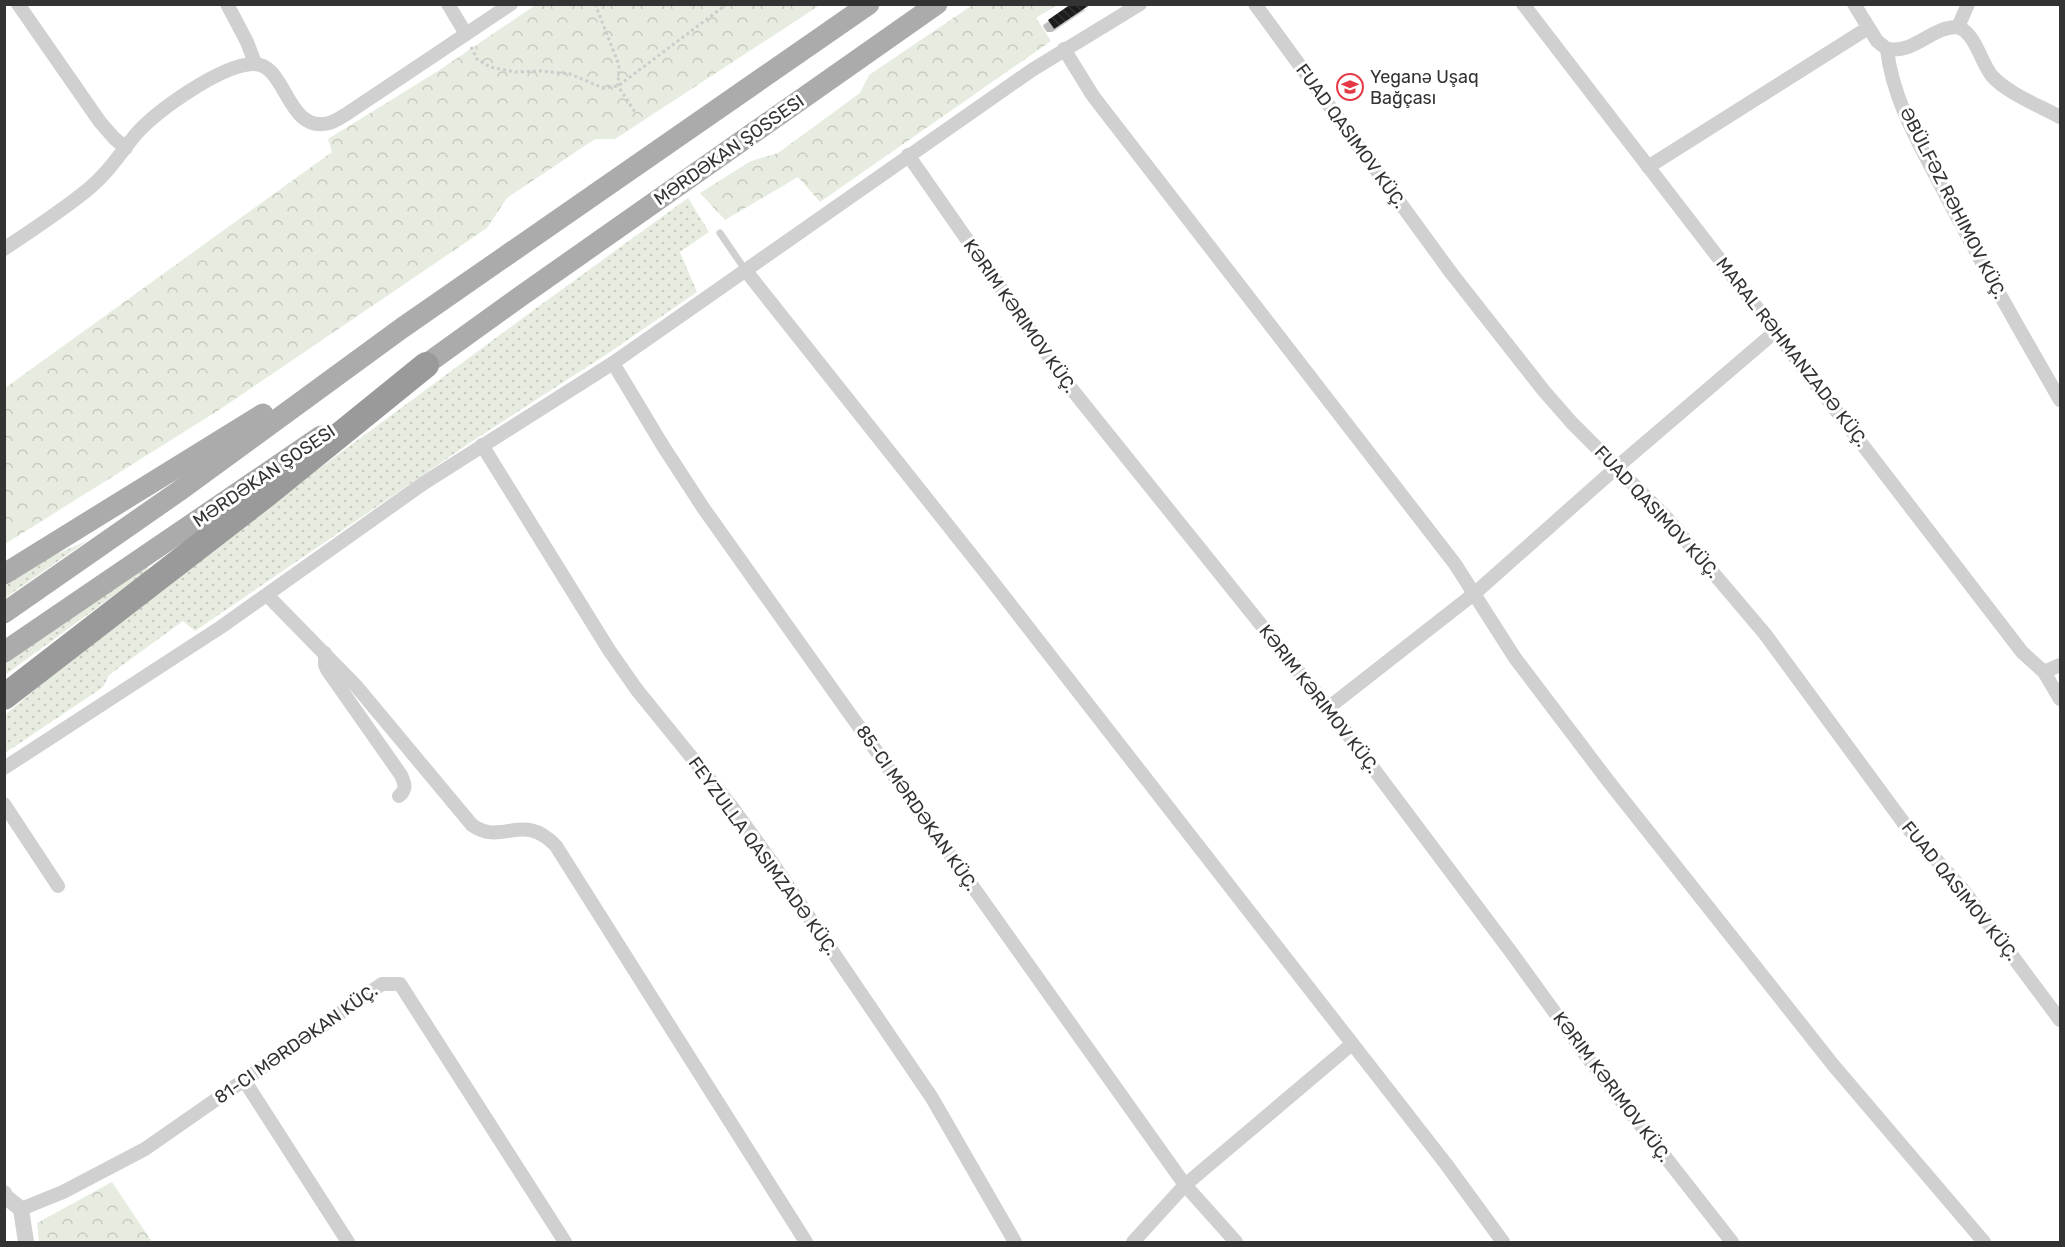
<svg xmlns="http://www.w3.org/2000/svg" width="2065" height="1247" viewBox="0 0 2065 1247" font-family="Rubik,sans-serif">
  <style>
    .grass { fill: url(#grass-dots) }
    .forest { fill: url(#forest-crowns) }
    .building { fill: url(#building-back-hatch); filter: url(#shadow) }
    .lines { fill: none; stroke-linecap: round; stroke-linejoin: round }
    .path { stroke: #cdcdcd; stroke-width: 3; stroke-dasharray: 3 3; stroke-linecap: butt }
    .service { stroke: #d0d0d0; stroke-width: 7 }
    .minor { stroke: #d0d0d0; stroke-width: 14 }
    .tertiary { stroke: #d0d0d0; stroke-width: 16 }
    .primary { stroke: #ababab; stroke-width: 21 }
    .motorway { stroke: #9a9a9a; stroke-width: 26 }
    .labels { text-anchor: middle; stroke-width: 6; stroke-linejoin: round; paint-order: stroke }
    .poi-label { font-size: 18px; fill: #333; stroke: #fff; text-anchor: start }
    .street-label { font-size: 18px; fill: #333; stroke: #fff }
  </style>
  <defs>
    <pattern id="grass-dots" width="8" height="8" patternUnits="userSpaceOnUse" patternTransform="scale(1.5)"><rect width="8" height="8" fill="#e6ecdf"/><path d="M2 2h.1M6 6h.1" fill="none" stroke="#c6cbc0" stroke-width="1.8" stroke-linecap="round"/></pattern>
    <pattern id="forest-crowns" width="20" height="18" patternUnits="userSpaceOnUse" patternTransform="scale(1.5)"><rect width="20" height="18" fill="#e6ecdf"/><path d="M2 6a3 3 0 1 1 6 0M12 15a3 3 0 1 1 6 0" fill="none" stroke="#c6cbc0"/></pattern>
    <pattern id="building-back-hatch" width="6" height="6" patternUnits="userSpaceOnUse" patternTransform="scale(1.5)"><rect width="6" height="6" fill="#1a1a1a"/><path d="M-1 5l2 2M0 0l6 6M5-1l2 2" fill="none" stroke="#333"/></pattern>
    <filter id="shadow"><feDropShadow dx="-5.5" dy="5.5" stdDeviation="0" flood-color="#0004"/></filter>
  </defs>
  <rect width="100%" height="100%" fill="#fff"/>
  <g class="grass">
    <path d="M 688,198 L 709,232 L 680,252 L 697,292 L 610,352 L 477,438 L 195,631 L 183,621 L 109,675 L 103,687 L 5,753 L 5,715 L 80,652 L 236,530 L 535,309 Z"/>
    <path d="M 87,541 L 5,598 L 5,586 L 47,558 Z"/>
    <path d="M 148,564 L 147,571 L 5,675 L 5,662 Z"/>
  </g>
  <g class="forest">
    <path d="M 537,4 L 820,5 L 615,139 L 595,139 L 507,198 L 487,228 L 219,410 L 5,544 L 5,388 L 332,152 L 328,139 L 438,71 Z"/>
    <path d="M 974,4 L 1057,5 L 1036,18 L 1051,41 L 820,202 L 798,177 L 725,220 L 700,193 L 751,161 L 778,153 L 860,93 L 869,75 Z"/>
    <path d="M 112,1182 L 152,1242 L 39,1242 L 37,1223 Z"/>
  </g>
  <path class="building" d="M 1071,4 L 1091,4 L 1054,29 L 1048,20 Z"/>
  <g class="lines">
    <g class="path">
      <path d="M 595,4 L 619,65 L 618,86 L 635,112"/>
      <path d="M 471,47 L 477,59 L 490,67 L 515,72 L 541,71 L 570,74 L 603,88 L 618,86 L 727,4"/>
    </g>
    <path class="service" d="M 720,233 L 746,271"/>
    <g class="minor">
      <path d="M 18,4 L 100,122 L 114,138 L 126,148"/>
      <path d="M 227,4 L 247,42 L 255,63"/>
      <path d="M 448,4 L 466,34"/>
      <path d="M 1255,4 L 1452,274 L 1544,391 L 1572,423 L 1665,516 L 1765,634 L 1906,826 L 1964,891 L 2060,1020"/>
      <path d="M 1523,4 L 2022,652 L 2044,672 L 2060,699"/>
      <path d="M 1854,4 L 1877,41 L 1887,49 C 1892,97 1918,142 1940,184 C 1978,258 2019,329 2060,400"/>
      <path d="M 1958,27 L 1968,4"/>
      <path d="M 1064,49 L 1093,96 L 1455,564 L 1515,658 L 1609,782 L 1834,1066 L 1984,1242"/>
      <path d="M 1887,49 C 1915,54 1932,26 1958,27 C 1976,34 1980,61 1992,76 C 2007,93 2040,106 2060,117"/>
      <path d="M 908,155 L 1070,387 L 1328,708 L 1511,952 L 1587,1057 L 1732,1242"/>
      <path d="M 1648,167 L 1868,28"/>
      <path d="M 4,249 C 32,230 60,212 86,191 C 107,175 120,153 137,133 C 159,109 220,66 252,64 C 287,61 285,134 329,123 C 334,122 340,118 345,115 L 511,4"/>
      <path d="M 746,271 L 985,572 L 1446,1164 L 1503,1242"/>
      <path d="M 613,363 L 663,446 L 704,509 L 1185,1185 L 1236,1242"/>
      <path d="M 482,445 L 609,650 L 637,690 L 732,807 L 771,861 L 932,1098 L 1015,1242"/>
      <path d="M 267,595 L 357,687 L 472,825 C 503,847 522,810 556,846 L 806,1242"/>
      <path d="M 325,653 L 325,665 L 328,671 L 401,775 C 405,784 407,789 399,796"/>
      <path d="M 2044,672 L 2060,665"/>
      <path d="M 1328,708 L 1475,593 L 1617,467 L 1776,331"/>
      <path d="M 4,768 L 221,627 L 424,483 L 613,363 L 1032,70 L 1140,4"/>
      <path d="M 4,804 L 58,886"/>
      <path d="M 244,1080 L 348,1242"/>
      <path d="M 21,1209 L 63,1192 L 145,1149 L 382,984 L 400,984 L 565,1242"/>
      <path d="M 1133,1242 L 1185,1185 L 1352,1044"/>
    </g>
    <path class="tertiary" d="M 4,1193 L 6,1197 L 21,1209 L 26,1242"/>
    <g class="primary">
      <path d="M 414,373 L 521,296 L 937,4"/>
      <path d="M 4,574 L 263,414"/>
      <path d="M 4,613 L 179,491 L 402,328 L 869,4"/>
      <path d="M 4,652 L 321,436"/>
    </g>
    <path class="motorway" d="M 4,697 L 268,493 L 426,365"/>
  </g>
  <defs>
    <symbol id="school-ring" viewBox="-11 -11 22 22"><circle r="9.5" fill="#fff" stroke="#e63946" stroke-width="1.5"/><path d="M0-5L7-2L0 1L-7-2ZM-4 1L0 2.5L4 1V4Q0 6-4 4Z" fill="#e63946"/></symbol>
  </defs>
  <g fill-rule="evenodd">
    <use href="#school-ring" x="1335" y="72" width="30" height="30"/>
  </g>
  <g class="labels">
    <g class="poi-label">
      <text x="1370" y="83">Yeganə Uşaq<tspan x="1370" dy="21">Bağçası</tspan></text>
    </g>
    <g class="street-label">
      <text transform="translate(1351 136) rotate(54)" y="6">FUAD QASIMOV KÜÇ.</text>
      <text transform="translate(729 150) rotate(-35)" y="6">MƏRDƏKAN ŞOSSESI</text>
      <text transform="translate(1953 203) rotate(63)" y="6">ƏBÜLFƏZ RƏHIMOV KÜÇ.</text>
      <text transform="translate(1020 316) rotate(55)" y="6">KƏRIM KƏRIMOV KÜÇ.</text>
      <text transform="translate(1792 352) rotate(52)" y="6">MARAL RƏHMANZADƏ KÜÇ.</text>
      <text transform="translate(264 476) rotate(-34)" y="6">MƏRDƏKAN ŞOSESI</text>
      <text transform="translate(1657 512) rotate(47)" y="6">FUAD QASIMOV KÜÇ.</text>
      <text transform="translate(1319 699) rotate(52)" y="6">KƏRIM KƏRIMOV KÜÇ.</text>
      <text transform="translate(917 808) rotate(55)" y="6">85-CI MƏRDƏKAN KÜÇ.</text>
      <text transform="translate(763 856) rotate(54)" y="6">FEYZULLA QASIMZADƏ KÜÇ.</text>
      <text transform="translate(1960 891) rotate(51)" y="6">FUAD QASIMOV KÜÇ.</text>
      <text transform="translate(296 1044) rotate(-35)" y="6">81-CI MƏRDƏKAN KÜÇ.</text>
      <text transform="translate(1612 1087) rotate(53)" y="6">KƏRIM KƏRIMOV KÜÇ.</text>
    </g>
  </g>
  <rect width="2065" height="1247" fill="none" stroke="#333333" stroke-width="12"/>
</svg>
